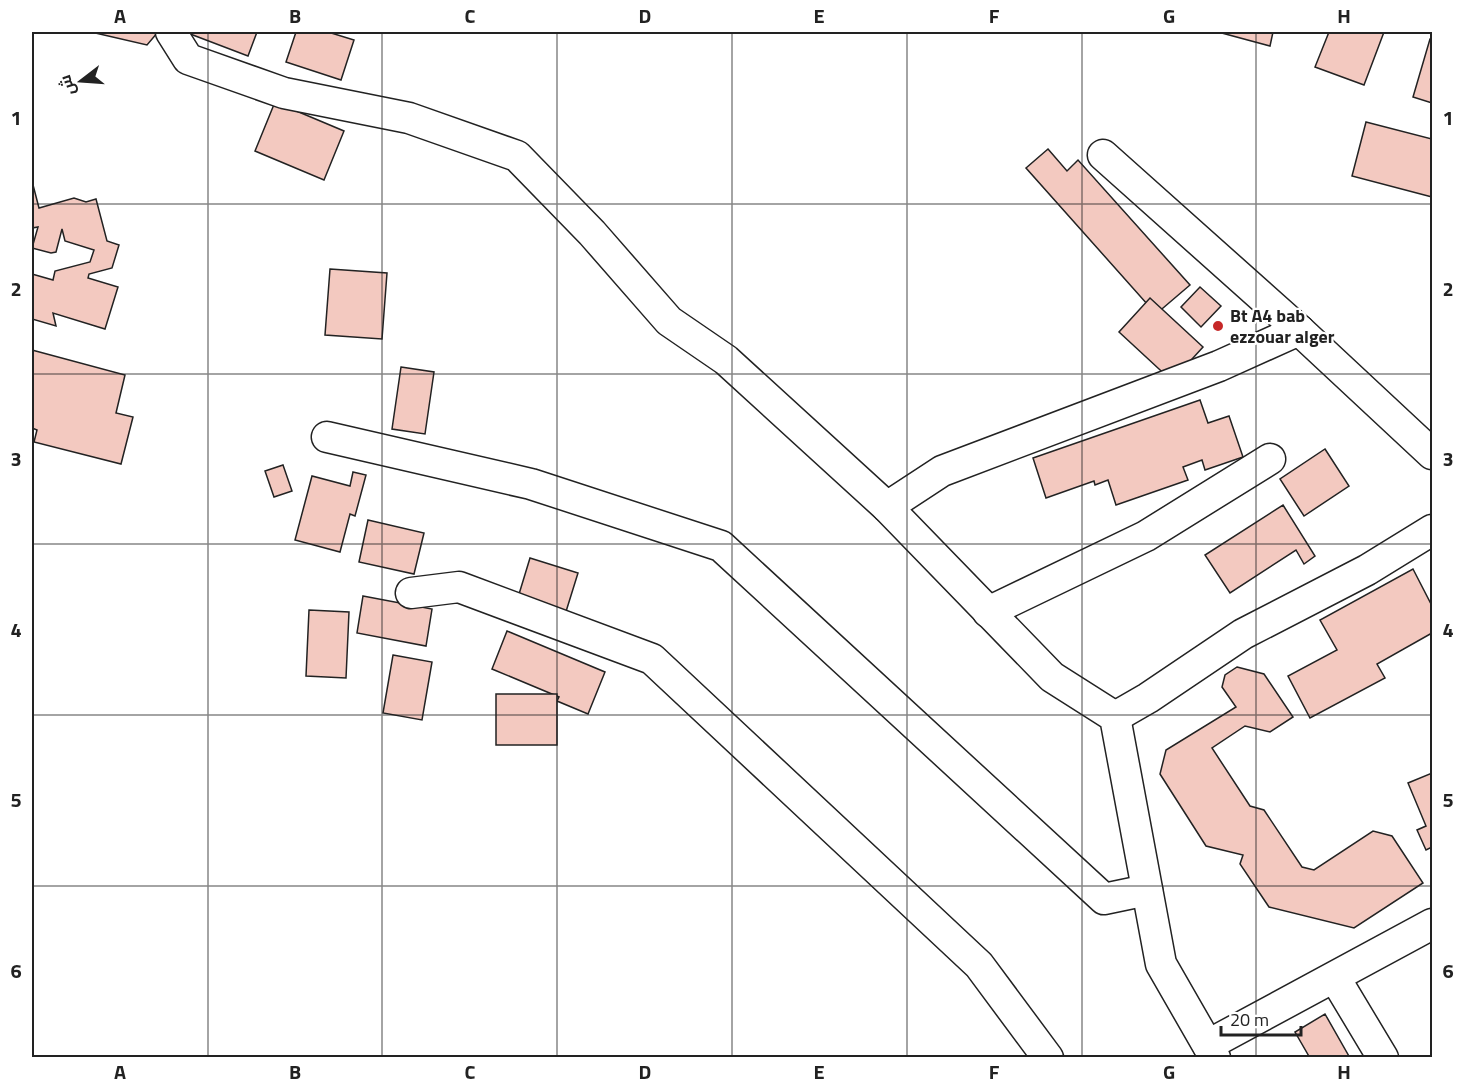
<svg xmlns="http://www.w3.org/2000/svg" width="1464" height="1089" viewBox="0 0 1464 1089" font-family="'Titillium Web',Cairo,sans-serif">
  <style>
    .building { fill: #f3c9c0; stroke: #222; stroke-width: 1.5 }
    .lines { fill: none; stroke-linecap: round; stroke-linejoin: round }
    .minor-casing { stroke: #222; stroke-width: 33 }
    .minor { stroke: #fff; stroke-width: 30 }
    .grid { fill: none; stroke: #222; stroke-width: 1.5; stroke-opacity: 0.55 }
    .poi-dot { fill: #c62828; stroke: #fff; stroke-width: 2 }
    .labels { text-anchor: middle; stroke-width: 4.5; stroke-linejoin: round; paint-order: stroke }
    .poi-label { font-size: 18px; font-weight: bold; fill: #222; stroke: #fff; text-anchor: start }
    .neatline { fill: none; stroke: #222; stroke-width: 2 }
    .grid-label { font-size: 20px; text-anchor: middle; font-weight: bold; fill: #222 }
  </style>
  <rect width="100%" height="100%" fill="#fff"/>
  <g class="building">
    <path d="M 91,32 L 158,32 L 147,45 Z"/>
    <path d="M 185,32 L 257,32 L 248,56 Z"/>
    <path d="M 296,32 L 328,32 L 354,40 L 341,80 L 286,62 Z"/>
    <path d="M 1218,32 L 1273,32 L 1270,46 Z"/>
    <path d="M 1329,32 L 1384,32 L 1364,85 L 1315,67 Z"/>
    <path d="M 1430,39 L 1432,39 L 1432,103 L 1413,97 Z"/>
    <path d="M 275,102 L 344,131 L 324,180 L 255,151 Z"/>
    <path d="M 1366,122 L 1432,139 L 1432,197 L 1352,176 Z"/>
    <path d="M 1048,149 L 1067,171 L 1078,160 L 1190,285 L 1156,314 L 1026,168 Z"/>
    <path d="M 32,181 L 39,208 L 74,198 L 86,202 L 96,199 L 107,241 L 119,245 L 112,268 L 89,274 L 88,278 L 118,287 L 105,329 L 53,313 L 56,326 L 32,319 L 32,274 L 53,280 L 55,271 L 90,262 L 94,250 L 65,241 L 62,229 L 56,252 L 51,253 L 32,248 L 38,227 L 32,228 Z"/>
    <path d="M 330,269 L 387,273 L 382,339 L 325,335 Z"/>
    <path d="M 1200,287 L 1221,306 L 1201,327 L 1181,307 Z"/>
    <path d="M 1150,298 L 1203,347 L 1172,381 L 1119,332 Z"/>
    <path d="M 32,350 L 125,375 L 116,413 L 133,417 L 121,464 L 34,442 L 37,430 L 32,428 Z"/>
    <path d="M 401,367 L 434,372 L 425,434 L 392,429 Z"/>
    <path d="M 1200,400 L 1208,423 L 1229,416 L 1243,457 L 1205,470 L 1202,460 L 1183,467 L 1188,480 L 1116,505 L 1108,480 L 1095,485 L 1094,481 L 1046,498 L 1033,458 Z"/>
    <path d="M 1325,449 L 1349,486 L 1304,516 L 1280,479 Z"/>
    <path d="M 283,465 L 292,491 L 274,497 L 265,471 Z"/>
    <path d="M 353,472 L 366,475 L 355,516 L 350,514 L 340,552 L 295,540 L 312,476 L 350,486 Z"/>
    <path d="M 1283,505 L 1315,556 L 1304,564 L 1296,550 L 1230,593 L 1205,555 Z"/>
    <path d="M 368,520 L 424,533 L 414,574 L 359,562 Z"/>
    <path d="M 530,558 L 578,573 L 564,618 L 516,604 Z"/>
    <path d="M 1413,569 L 1432,606 L 1432,633 L 1377,664 L 1385,678 L 1310,718 L 1288,676 L 1337,650 L 1320,620 Z"/>
    <path d="M 363,596 L 432,609 L 426,646 L 357,633 Z"/>
    <path d="M 309,610 L 349,612 L 346,678 L 306,676 Z"/>
    <path d="M 507,631 L 605,672 L 588,714 L 557,701 L 559,697 L 492,669 Z"/>
    <path d="M 393,655 L 432,662 L 422,720 L 383,713 Z"/>
    <path d="M 1237,667 L 1264,674 L 1293,717 L 1270,732 L 1245,726 L 1212,748 L 1250,806 L 1264,810 L 1302,867 L 1314,870 L 1373,831 L 1392,836 L 1423,883 L 1354,928 L 1269,907 L 1240,864 L 1243,855 L 1206,846 L 1160,774 L 1166,750 L 1236,707 L 1222,687 L 1225,675 Z"/>
    <rect x="496" y="694" width="61" height="51"/>
    <path d="M 1432,773 L 1432,847 L 1426,850 L 1417,830 L 1426,826 L 1408,783 Z"/>
    <path d="M 1325,1014 L 1350,1058 L 1310,1058 L 1295,1032 Z"/>
  </g>
  <g class="lines">
    <defs>
      <g id="minor">
        <path d="M 171,32 L 188,59 L 284,93 L 409,118 L 517,156 L 592,233 L 669,321 L 726,360 L 887,507 L 942,471 L 1219,366 L 1299,330 L 1432,454"/>
        <path d="M 1103,155 L 1299,330"/>
        <path d="M 327,437 L 531,484 L 721,546 L 1104,899 L 1147,890"/>
        <path d="M 887,507 L 1052,677 L 1115,717 L 1161,964 L 1215,1058"/>
        <path d="M 411,593 L 459,587 L 652,659 L 979,965 L 1048,1058"/>
        <path d="M 988,612 L 1146,536 L 1270,459"/>
        <path d="M 1115,717 L 1148,698 L 1243,634 L 1367,570 L 1432,530"/>
        <path d="M 1335,978 L 1383,1058"/>
        <path d="M 1208,1045 L 1432,924"/>
      </g>
    </defs>
    <use href="#minor" class="minor-casing"/>
    <use href="#minor" class="minor"/>
  </g>
  <path class="grid" d="M 208,32 L 208,1058M 382,32 L 382,1058M 557,32 L 557,1058M 732,32 L 732,1058M 907,32 L 907,1058M 1082,32 L 1082,1058M 1256,32 L 1256,1058M 32,204 L 1432,204M 32,374 L 1432,374M 32,544 L 1432,544M 32,715 L 1432,715M 32,886 L 1432,886"/>
  <circle class="poi-dot" cx="1218" cy="326" r="6"/>
  <g class="labels">
    <g class="poi-label">
      <text x="1230" y="322">Bt A4 bab<tspan x="1230" dy="21">ezzouar alger</tspan></text>
    </g>
  </g>
  <rect width="1464" height="1089" fill="none" stroke="#ffffff" stroke-width="66"/>
  <g transform="translate(81 81) rotate(253)" stroke="#ffffff" stroke-width="4.5" paint-order="stroke">
  <path d="M0-4.5L10 22L0 15L-10 22Z" fill="#222222"/>
  <text y="-9" font-size="16" font-weight="bold" text-anchor="middle" fill="#222222">ش</text>
  </g>
  <path d="M1221 1026v9h80v-9" fill="none" stroke="#222222" stroke-width="3"/>
  <text x="1230" y="1026" font-size="18" fill="#222222" stroke="#ffffff" stroke-width="4.5" paint-order="stroke">20 m</text>
  <rect x="33" y="33" width="1398" height="1023" class="neatline"/>
  <g class="grid-label">
    <text x="120" y="23">A</text>
    <text x="295" y="23">B</text>
    <text x="470" y="23">C</text>
    <text x="645" y="23">D</text>
    <text x="819" y="23">E</text>
    <text x="994" y="23">F</text>
    <text x="1169" y="23">G</text>
    <text x="1344" y="23">H</text>
    <text x="16" y="125">1</text>
    <text x="1448" y="125">1</text>
    <text x="16" y="296">2</text>
    <text x="1448" y="296">2</text>
    <text x="16" y="466">3</text>
    <text x="1448" y="466">3</text>
    <text x="16" y="637">4</text>
    <text x="1448" y="637">4</text>
    <text x="16" y="807">5</text>
    <text x="1448" y="807">5</text>
    <text x="16" y="978">6</text>
    <text x="1448" y="978">6</text>
    <text x="120" y="1079">A</text>
    <text x="295" y="1079">B</text>
    <text x="470" y="1079">C</text>
    <text x="645" y="1079">D</text>
    <text x="819" y="1079">E</text>
    <text x="994" y="1079">F</text>
    <text x="1169" y="1079">G</text>
    <text x="1344" y="1079">H</text>
  </g>
</svg>
